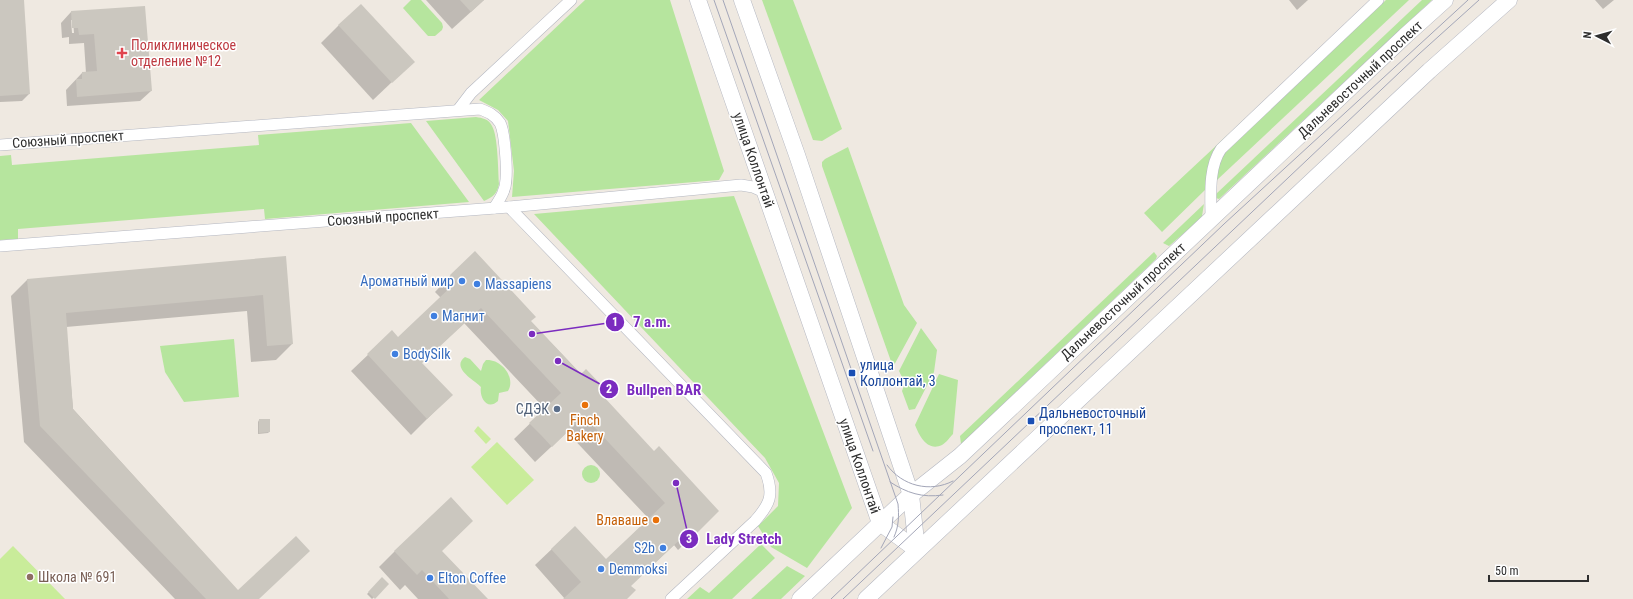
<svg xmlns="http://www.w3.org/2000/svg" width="1633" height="599" viewBox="0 0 1633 599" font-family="'Roboto Condensed',sans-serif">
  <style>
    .green { fill: #b6e59e }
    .pitch { fill: #c9ec9a }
    .shadow { fill: #0003; fill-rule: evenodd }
    .building { fill: #cbc7bf }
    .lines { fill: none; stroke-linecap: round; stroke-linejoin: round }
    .street-casing { stroke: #b4b7c1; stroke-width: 12 }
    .secondary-casing { stroke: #b4b7c1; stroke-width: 17 }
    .street { stroke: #fff; stroke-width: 11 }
    .secondary { stroke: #fff; stroke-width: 16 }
    .tram { stroke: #a3a6b8; stroke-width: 1 }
    .health-dot { fill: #e0444e; stroke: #fff; stroke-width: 1.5 }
    .shop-dot { fill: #3f7fe0; stroke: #fff; stroke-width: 1.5 }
    .transit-dot { fill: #1a4fb4; stroke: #fff; stroke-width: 1.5 }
    .food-dot { fill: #e8710a; stroke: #fff; stroke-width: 1.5 }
    .service-dot { fill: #5c6f8a; stroke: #fff; stroke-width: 1.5 }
    .education-dot { fill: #8d6e63; stroke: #fff; stroke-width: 1.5 }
    .labels { text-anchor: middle; stroke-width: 3; stroke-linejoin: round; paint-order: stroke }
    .health-label { font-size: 14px; fill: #be3a42; stroke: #fff; text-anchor: start }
    .street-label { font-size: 14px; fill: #2e2e2e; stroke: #fff }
    .shop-label { font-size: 14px; fill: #366cbe; stroke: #fff; text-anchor: start }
    .transit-label { font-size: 14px; fill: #164399; stroke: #fff; text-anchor: start }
    .service-label { font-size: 14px; fill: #4e5e75; stroke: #fff; text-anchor: end }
    .food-label { font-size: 14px; fill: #c56008; stroke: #fff }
    .education-label { font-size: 14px; fill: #785e54; stroke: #fff; text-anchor: start }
    .leader { fill: none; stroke: #7b2cbf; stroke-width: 1.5 }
    .callout-dot { fill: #7b2cbf; stroke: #fff; stroke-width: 1.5 }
    .mark-label { font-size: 12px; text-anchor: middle; font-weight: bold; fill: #fff }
    .callout-label { font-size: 15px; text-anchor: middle; font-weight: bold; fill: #7b2cbf; stroke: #fff; stroke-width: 3; stroke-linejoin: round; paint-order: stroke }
  </style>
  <rect width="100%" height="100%" fill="#efe9e1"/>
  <g class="green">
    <path d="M 411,0 L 421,0 L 442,23 L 443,27 L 442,30 L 435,36 L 428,36 L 403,8 Z"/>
    <path d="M 585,0 L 670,0 L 724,171 L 719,180 L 512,197 L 514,171 L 508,121 L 498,110 L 479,100 Z"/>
    <path d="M 762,0 L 793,0 L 842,129 L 822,141 L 813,140 Z"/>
    <path d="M 1386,0 L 1409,0 L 1217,180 L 1218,165 L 1224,154 Z"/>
    <path d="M 1422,0 L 1432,0 L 1219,199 L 1216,198 L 1216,194 Z"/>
    <path d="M 1295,72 L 1295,75 L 1211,155 L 1206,189 L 1162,232 L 1144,213 Z"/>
    <path d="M 476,117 C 482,118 489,119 492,126 C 498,136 498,170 499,184 C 497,194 493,197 484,201 L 426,121 Z"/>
    <path d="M 411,123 L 469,202 L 265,219 L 264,209 L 18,229 L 18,239 L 0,240 L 0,156 L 11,155 L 12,165 L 259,145 L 258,135 Z"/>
    <path d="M 848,147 L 904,305 L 917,323 L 893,367 L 822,166 L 822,162 L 825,159 Z"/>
    <path d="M 734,196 L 852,508 L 807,568 L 771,547 L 758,526 L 778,506 L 779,483 L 765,458 L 534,214 Z"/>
    <path d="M 1204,204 L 1202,216 L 1198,221 L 1169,246 L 1163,243 Z"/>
    <path d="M 1154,252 L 1157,256 L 1156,259 L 961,444 L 960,436 Z"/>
    <path d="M 921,328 L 937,350 L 934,372 L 915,409 L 909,410 L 902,391 L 905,383 L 899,371 Z"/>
    <path d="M 234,339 L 239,397 L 184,402 L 165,372 L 160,346 Z"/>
    <path d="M 465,357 L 470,359 L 481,371 L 483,364 L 486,360 C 502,359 516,378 508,391 L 499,393 L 498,401 C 487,411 479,397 481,387 C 476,381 450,368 465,357 Z"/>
    <path d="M 939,374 L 958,380 L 953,434 C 950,437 946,443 942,445 C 927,452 919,435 915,425 Z"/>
    <circle cx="591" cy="474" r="9"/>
    <path d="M 761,544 L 775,558 L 732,599 L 687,599 L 700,587 L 709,593 Z"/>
    <path d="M 787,566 L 805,576 L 781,599 L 751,599 Z"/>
  </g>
  <g class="pitch">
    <path d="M 478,426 L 491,439 L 486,444 L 474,431 Z"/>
    <path d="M 497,442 L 534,480 L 507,505 L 471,467 Z"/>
    <path d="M 13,546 L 65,599 L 0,599 L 0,559 Z"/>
  </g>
  <g class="shadow">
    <path d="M 0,0 L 23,0 L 29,94 L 22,101 L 0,102 Z"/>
    <path d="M 426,0 L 484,0 L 452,29 Z"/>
    <path d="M 1289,0 L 1308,0 L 1297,10 Z"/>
    <path d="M 1595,0 L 1614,0 L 1603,9 Z"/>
    <path d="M 144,7 L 151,91 L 140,101 L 67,106 L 66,90 L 82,73 L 86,73 L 84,43 L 69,44 L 69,37 L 62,38 L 61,23 L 71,12 ZM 71,20 L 73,20 L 74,33 L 72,33 Z"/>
    <path d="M 339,25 L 413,62 L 373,100 L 321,43 Z"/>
    <path d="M 285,257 L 292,344 L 276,360 L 251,362 L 247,311 L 66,327 L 73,409 L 238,591 L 259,599 L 175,599 L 24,442 L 11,296 L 27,280 Z"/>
    <path d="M 451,275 L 530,321 L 603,397 L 702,527 L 678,550 L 674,545 L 630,586 L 626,599 L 565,599 L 535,565 L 575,527 L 606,560 L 649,519 L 567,432 L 535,462 L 514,439 L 545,409 L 464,323 L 421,363 L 451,395 L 411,435 L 351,371 L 392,332 L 398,338 L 441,298 L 435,292 Z"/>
    <path d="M 259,420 L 269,432 L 268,433 L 258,434 L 258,422 Z"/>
    <path d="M 395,551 L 441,551 L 486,599 L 418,599 L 405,585 L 400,590 L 379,567 Z"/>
    <path d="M 382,579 L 388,584 L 372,599 L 367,594 Z"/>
  </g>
  <g class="building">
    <path d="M 0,0 L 24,0 L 30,94 L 0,96 Z"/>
    <path d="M 460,0 L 484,0 L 471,12 Z"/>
    <path d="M 361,4 L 415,62 L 392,83 L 338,25 Z"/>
    <path d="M 145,6 L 152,91 L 77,97 L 76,79 L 82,79 L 82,72 L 97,71 L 94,34 L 79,35 L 78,28 L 72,28 L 71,11 Z"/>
    <path d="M 475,251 L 536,317 L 531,321 L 581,374 L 586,369 L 609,393 L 604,397 L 654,451 L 659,446 L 719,511 L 695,535 L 690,530 L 631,586 L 636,590 L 627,599 L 563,599 L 581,582 L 551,549 L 575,526 L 606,559 L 665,503 L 584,416 L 552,447 L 541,435 L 529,423 L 561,393 L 481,308 L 422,363 L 453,395 L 427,419 L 367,354 L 392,330 L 398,337 L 456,282 L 450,275 Z"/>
    <path d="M 286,256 L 293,344 L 267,346 L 263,295 L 66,313 L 73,409 L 238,590 L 296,536 L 310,551 L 259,599 L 206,599 L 40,426 L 27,279 Z"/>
    <path d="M 259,419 L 270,419 L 270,432 L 259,433 Z"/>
    <path d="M 451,497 L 473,521 L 442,551 L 488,599 L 449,599 L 422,570 L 417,575 L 394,551 Z"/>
    <path d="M 382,577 L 389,584 L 375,599 L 368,592 Z"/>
  </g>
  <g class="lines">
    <defs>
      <g id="street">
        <path d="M 458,110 L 471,93 L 571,0"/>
        <path d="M 0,145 L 480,109 C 488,112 495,115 500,123 C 505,132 507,168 506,179 C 506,190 500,199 494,208"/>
        <path d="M 509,207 L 766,473 C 774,495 770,504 755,521 L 671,599"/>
        <path d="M 1211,219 C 1211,197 1208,168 1221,149 L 1378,0"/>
        <path d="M 0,246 L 509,207 L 741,185 L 753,187 L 764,192"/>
      </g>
      <g id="secondary">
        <path d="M 698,0 L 880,523 L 917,550"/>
        <path d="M 742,0 L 797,155 L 911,495 L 917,550"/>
        <path d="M 800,599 L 907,498 L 960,456 L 1405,36 L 1445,0"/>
        <path d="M 866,599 L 1429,71 L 1509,0"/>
      </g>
    </defs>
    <use href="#street" class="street-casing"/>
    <use href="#secondary" class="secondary-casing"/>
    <use href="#street" class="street"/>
    <use href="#secondary" class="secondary"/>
    <g class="tram">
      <path d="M 714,0 L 873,451"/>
      <path d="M 723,0 L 898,504 C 899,516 899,526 894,537"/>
      <path d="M 887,465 C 902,486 930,493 953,481"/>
      <path d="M 890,482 C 907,493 922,498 943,495"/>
      <path d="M 881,548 L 892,527 L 893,517"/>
      <path d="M 831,599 L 1224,224 L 1468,0"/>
      <path d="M 843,599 L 1419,54 L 1479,0"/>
    </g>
  </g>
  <path class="health-dot" d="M120 47h4v4h4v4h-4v4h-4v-4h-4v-4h4z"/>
  <g class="shop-dot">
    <circle cx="462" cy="281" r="4"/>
    <circle cx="477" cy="284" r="4"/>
    <circle cx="434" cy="316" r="4"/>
    <circle cx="395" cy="354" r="4"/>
    <circle cx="663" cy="548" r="4"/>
    <circle cx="601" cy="569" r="4"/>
    <circle cx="430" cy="578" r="4"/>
  </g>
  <g class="transit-dot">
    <rect x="848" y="369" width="8" height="8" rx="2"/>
    <rect x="1027" y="417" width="8" height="8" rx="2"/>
  </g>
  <g class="food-dot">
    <circle cx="585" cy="405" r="4"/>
    <circle cx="656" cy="520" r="4"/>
  </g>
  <circle class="service-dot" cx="557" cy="409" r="4"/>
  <circle class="education-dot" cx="30" cy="577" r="4"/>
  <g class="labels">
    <g class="health-label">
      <text x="131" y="50">Поликлиническое<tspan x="131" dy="16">отделение №12</tspan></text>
    </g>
    <g class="street-label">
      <text transform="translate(1360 79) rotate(-43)" y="5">Дальневосточный проспект</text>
      <text transform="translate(68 139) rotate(-4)" y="5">Союзный проспект</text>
      <text transform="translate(754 160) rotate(71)" y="5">улица Коллонтай</text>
      <text transform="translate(383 217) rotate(-4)" y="5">Союзный проспект</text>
      <text transform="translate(1123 301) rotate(-43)" y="5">Дальневосточный проспект</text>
      <text transform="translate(860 466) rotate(71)" y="5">улица Коллонтай</text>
    </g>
    <g class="shop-label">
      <text x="454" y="286" text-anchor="end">Ароматный мир</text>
      <text x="485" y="289">Massapiens</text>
      <text x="442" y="321">Магнит</text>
      <text x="403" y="359">BodySilk</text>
      <text x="655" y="553" text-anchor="end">S2b</text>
      <text x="609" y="574">Demmoksi</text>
      <text x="438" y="583">Elton Coffee</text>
    </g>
    <g class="transit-label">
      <text x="860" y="370">улица<tspan x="860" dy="16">Коллонтай, 3</tspan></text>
      <text x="1039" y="418">Дальневосточный<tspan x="1039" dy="16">проспект, 11</tspan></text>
    </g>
    <g class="service-label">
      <text x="549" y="414">СДЭК</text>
    </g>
    <g class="food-label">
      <text x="585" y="425">Finch<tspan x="585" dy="16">Bakery</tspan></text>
      <text x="648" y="525" text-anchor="end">Влаваше</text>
    </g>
    <g class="education-label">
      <text x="38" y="582">Школа № 691</text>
    </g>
  </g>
  <path class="leader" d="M532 334L615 322M558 361L609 389M676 483L689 539"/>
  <g class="callout-dot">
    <circle cx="532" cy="334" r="4"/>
    <circle cx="558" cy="361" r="4"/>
    <circle cx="676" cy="483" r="4"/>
    <circle cx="615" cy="322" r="10"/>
    <circle cx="609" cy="389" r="10"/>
    <circle cx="689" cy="539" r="10"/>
  </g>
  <g class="mark-label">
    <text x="615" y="326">1</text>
    <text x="609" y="393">2</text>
    <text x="689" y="543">3</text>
  </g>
  <g class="callout-label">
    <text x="652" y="327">7 a.m.</text>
    <text x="664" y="395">Bullpen BAR</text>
    <text x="744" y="544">Lady Stretch</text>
  </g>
  <g transform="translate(1597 36) rotate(276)" stroke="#ffffff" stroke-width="3" paint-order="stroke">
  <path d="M0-3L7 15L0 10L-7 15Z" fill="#2e2e2e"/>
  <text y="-6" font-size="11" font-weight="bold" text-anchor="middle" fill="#2e2e2e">N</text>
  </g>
  <path d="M1489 575v6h99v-6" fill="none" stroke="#2e2e2e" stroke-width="2"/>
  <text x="1495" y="575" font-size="12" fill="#2e2e2e" stroke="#ffffff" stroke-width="3" paint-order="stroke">50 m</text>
</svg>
